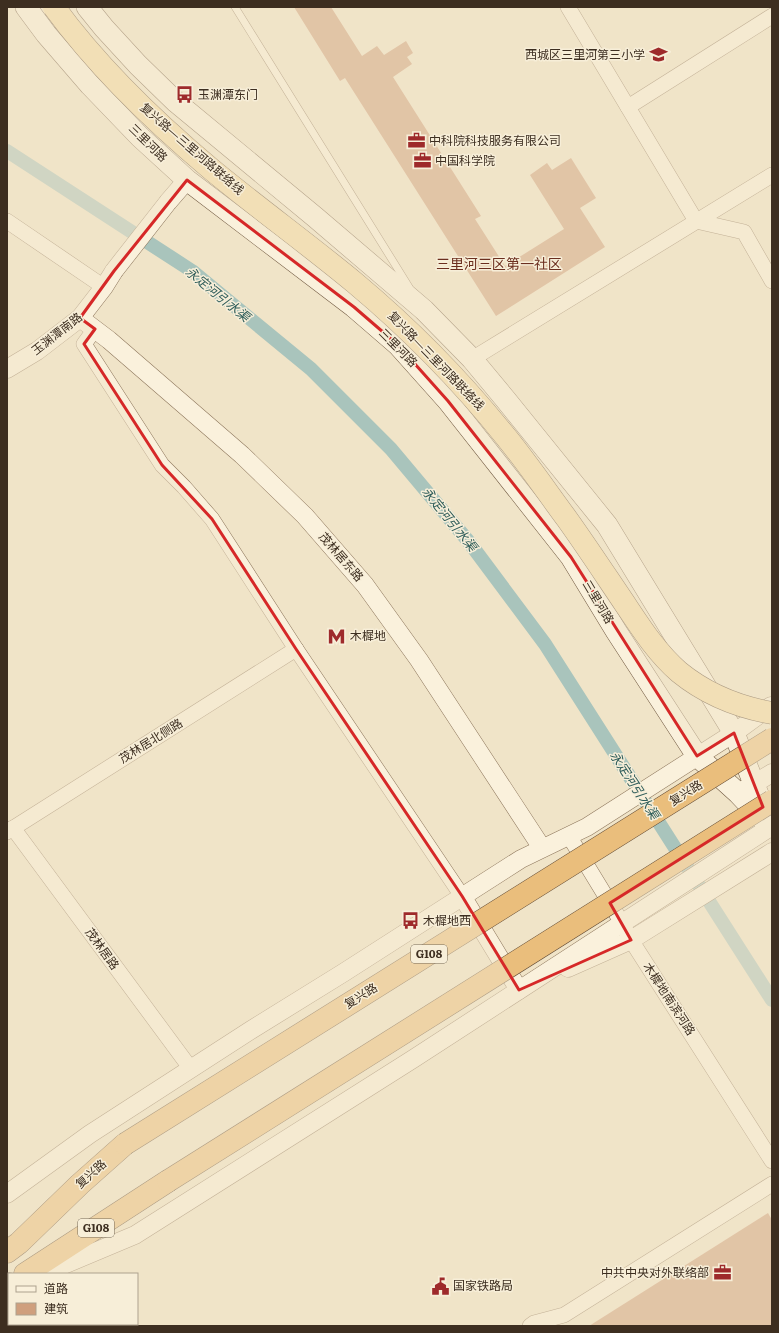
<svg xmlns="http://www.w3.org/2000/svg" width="779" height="1333" viewBox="0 0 779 1333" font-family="Literata,'Noto Sans SC',serif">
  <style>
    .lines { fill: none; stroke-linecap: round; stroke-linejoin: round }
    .canal { stroke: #a9c4bc; stroke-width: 14 }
    .building { fill: #cf9f7d }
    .service-casing { stroke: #8d765c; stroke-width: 8 }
    .minor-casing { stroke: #8d765c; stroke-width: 16 }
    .tertiary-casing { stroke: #8d765c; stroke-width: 19 }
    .secondary-casing { stroke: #6f573f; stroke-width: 22 }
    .trunk-casing { stroke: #5b4430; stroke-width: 23 }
    .service { stroke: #faf1dc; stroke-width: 7 }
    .minor { stroke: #faf1dc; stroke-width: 15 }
    .tertiary { stroke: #faf1dc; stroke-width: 18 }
    .secondary { stroke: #faf1dc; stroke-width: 21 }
    .trunk { stroke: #eabe7c; stroke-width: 22 }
    .tertiary-bridge-casing { stroke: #8d765c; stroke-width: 19; stroke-linecap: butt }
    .primary-bridge-casing { stroke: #5b4430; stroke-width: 23; stroke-linecap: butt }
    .trunk-bridge-casing { stroke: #5b4430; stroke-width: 23; stroke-linecap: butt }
    .tertiary-bridge { stroke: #faf1dc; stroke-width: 18 }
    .primary-bridge { stroke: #f3d9a0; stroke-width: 22 }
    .trunk-bridge { stroke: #eabe7c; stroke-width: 22 }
    .marked { fill: none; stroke: #d62828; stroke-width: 3; stroke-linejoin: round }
    .labels { text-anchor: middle; stroke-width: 3; stroke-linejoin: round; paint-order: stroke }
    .shield { fill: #f7eed8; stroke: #756857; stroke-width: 1 }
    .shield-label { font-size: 11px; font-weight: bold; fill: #3d2e20 }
    .poi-label { font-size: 12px; fill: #3d2e20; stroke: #f7eed8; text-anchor: start }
    .street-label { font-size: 12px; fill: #3d2e20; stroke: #f7eed8 }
    .water-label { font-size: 13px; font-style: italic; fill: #2f5d5a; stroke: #f7eed8 }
    .quarter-label { font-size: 14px; fill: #6b2e1e; stroke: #f7eed8 }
  </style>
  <rect width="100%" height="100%" fill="#f0e4c8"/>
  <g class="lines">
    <path class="canal" d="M 7,151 L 192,271 L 311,369 L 391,449 L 469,542 L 545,644 L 772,1000"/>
  </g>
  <g class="building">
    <path d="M 294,7 L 331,7 L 362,56 L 377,46 L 384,55 L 406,41 L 413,53 L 407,57 L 412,64 L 393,77 L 481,216 L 475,219 L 505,266 L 564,229 L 530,175 L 547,163 L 552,170 L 571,158 L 596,198 L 580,208 L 605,247 L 496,316 L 345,78 L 340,81 Z"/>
    <path d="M 768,1213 L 772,1220 L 772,1326 L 589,1326 Z"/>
  </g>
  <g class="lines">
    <defs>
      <path id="service" d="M 235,7 L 409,287"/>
      <g id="minor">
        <path d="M 568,7 L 696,221 L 744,232 L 772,281"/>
        <path d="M 628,107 L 772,16"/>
        <path d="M 7,221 L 104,287"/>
        <path d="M 95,329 L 84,344 L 162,465 L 184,487 L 212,519 L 296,649 L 462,896"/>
        <path d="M 472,359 L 772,175"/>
        <path d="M 13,828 L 191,1069"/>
        <path d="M 7,832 L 296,649"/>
        <path d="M 569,836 L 622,923 L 631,940 L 772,1161"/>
        <path d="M 530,1326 L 534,1323 L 564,1315 L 772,1184"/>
      </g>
      <g id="tertiary">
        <path d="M 168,202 L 187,180"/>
        <path d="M 80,318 L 109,340 L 242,455 L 305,516 L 365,585 L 419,660 L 542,848"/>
        <path d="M 7,369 L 37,351 L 80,318 L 104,287 L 114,271"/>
        <path d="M 742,791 L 772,773"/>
        <path d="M 462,896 L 519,990"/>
        <path d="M 568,968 L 631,940 L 772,852"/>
        <path d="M 7,1194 L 90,1134 L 251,1030 L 343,973 L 521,859 L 587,827 L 734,733 L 771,706"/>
        <path d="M 42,1274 L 135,1235 L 413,1059 L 772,826"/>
      </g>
      <g id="secondary">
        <path d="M 26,7 L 46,34 L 90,85 L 140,137 L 187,180 L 354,307 L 398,345 L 448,401 L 571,557 L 616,631 L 697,756 L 738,793 L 770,827"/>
        <path d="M 87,7 L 104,28 L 138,65 L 176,102 L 315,217 L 424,310 L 472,359 L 506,400 L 607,525 L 734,733 L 767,817"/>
      </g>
      <g id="trunk">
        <path d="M 7,1252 L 19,1243 L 80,1184 L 125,1144"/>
        <path d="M 25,1274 L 168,1181"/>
        <path d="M 7,1286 L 9,1284"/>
      </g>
    </defs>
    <use href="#service" class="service-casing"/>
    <use href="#minor" class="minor-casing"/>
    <use href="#tertiary" class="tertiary-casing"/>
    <use href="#secondary" class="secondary-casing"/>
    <use href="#trunk" class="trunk-casing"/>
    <use href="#service" class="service"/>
    <use href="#minor" class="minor"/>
    <use href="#tertiary" class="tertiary"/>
    <use href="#secondary" class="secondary"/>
    <use href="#trunk" class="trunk"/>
    <defs>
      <path id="tertiary-bridge" d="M 114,271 L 168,202"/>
      <path id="primary-bridge" d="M 54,7 C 97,66 155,122 211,169 C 258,208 308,244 355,283 C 410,329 461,381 506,437 C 528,464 547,492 567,519 C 587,547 606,576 625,604 C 641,628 657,653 679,672 C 706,694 738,707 772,713"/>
      <g id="trunk-bridge">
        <path d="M 125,1144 L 772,739"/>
        <path d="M 168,1181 L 772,801"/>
      </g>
    </defs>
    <use href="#tertiary-bridge" class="tertiary-bridge-casing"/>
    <use href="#primary-bridge" class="primary-bridge-casing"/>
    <use href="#trunk-bridge" class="trunk-bridge-casing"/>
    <use href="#tertiary-bridge" class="tertiary-bridge"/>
    <use href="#primary-bridge" class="primary-bridge"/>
    <use href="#trunk-bridge" class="trunk-bridge"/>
  </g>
  <path d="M0 0H779V1333H0ZM 187,180 L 354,307 L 398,345 L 448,401 L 571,557 L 697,756 L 734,733 L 763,807 L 610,903 L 631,940 L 519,990 L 462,896 L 296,649 L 212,519 L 162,465 L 84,344 L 95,329 L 80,318 L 114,271 Z" fill="#f0e4c8" fill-opacity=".55" fill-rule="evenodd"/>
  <path class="marked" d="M 187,180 L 354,307 L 398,345 L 448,401 L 571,557 L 697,756 L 734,733 L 763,807 L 610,903 L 631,940 L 519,990 L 462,896 L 296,649 L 212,519 L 162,465 L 84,344 L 95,329 L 80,318 L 114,271 Z"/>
  <defs>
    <symbol id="school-bare" viewBox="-9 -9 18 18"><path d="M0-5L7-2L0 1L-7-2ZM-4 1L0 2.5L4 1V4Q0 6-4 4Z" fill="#9e2a2b" stroke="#f7eed8" stroke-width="2.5" paint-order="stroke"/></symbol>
    <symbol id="bus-bare" viewBox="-9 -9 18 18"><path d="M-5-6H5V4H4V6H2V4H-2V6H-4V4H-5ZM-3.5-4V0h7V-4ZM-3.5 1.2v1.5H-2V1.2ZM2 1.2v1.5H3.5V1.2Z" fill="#9e2a2b" stroke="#f7eed8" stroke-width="2.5" paint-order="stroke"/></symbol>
    <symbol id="office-bare" viewBox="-9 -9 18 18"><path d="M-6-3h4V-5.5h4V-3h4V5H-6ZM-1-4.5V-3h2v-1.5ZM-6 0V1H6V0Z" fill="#9e2a2b" stroke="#f7eed8" stroke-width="2.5" paint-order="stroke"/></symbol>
    <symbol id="metro-bare" viewBox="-9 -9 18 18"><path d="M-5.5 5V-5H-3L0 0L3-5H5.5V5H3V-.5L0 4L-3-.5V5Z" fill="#9e2a2b" stroke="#f7eed8" stroke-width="2.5" paint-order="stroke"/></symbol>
    <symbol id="civic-bare" viewBox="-9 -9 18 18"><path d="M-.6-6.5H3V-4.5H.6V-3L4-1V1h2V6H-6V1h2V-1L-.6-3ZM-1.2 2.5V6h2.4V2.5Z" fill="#9e2a2b" stroke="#f7eed8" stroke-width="2.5" paint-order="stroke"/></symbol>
  </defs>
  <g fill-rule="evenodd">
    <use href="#school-bare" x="646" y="42" width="25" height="25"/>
    <use href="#bus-bare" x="172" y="82" width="25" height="25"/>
    <use href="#office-bare" x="404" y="128" width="25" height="25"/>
    <use href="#office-bare" x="410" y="148" width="25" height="25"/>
    <use href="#metro-bare" x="324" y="624" width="25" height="25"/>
    <use href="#bus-bare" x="398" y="908" width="25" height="25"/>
    <use href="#office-bare" x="710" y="1260" width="25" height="25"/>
    <use href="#civic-bare" x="428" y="1274" width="25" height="25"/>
  </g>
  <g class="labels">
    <g class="shield">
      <rect x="411" y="945" width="36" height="18" rx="3"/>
      <rect x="78" y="1219" width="36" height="18" rx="3"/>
    </g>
    <g class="shield-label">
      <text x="429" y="958">G108</text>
      <text x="96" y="1232">G108</text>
    </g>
    <g class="poi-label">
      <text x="645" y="59" text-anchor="end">西城区三里河第三小学</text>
      <text x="198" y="99">玉渊潭东门</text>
      <text x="429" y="145">中科院科技服务有限公司</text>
      <text x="435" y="165">中国科学院</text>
      <text x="350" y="640">木樨地</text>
      <text x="423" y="925">木樨地西</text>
      <text x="709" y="1277" text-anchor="end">中共中央对外联络部</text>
      <text x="453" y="1290">国家铁路局</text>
    </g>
    <g class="street-label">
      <text transform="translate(148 143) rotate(44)" y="4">三里河路</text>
      <text transform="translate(192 149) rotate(41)" y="4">复兴路—三里河路联络线</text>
      <text transform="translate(57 334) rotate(-38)" y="4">玉渊潭南路</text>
      <text transform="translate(398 348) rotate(45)" y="4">三里河路</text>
      <text transform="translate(436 361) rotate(46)" y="4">复兴路—三里河路联络线</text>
      <text transform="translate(341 557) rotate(49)" y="4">茂林居东路</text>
      <text transform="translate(598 602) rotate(59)" y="4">三里河路</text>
      <text transform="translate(151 741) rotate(-32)" y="4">茂林居北侧路</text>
      <text transform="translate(686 793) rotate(-32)" y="4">复兴路</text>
      <text transform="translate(102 949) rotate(54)" y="4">茂林居路</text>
      <text transform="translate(361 996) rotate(-32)" y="4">复兴路</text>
      <text transform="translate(669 999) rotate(57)" y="4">木樨地南滨河路</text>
      <text transform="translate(91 1174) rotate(-42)" y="4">复兴路</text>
    </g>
    <g class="water-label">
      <text transform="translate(218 294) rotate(39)" y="5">永定河引水渠</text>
      <text transform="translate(450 519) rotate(51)" y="5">永定河引水渠</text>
      <text transform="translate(635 785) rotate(57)" y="5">永定河引水渠</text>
    </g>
    <g class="quarter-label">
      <text x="499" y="269">三里河三区第一社区</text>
    </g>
  </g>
  <rect width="779" height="1333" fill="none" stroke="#3d2e20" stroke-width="16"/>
  <rect x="8" y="1273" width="130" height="52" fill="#f7eed8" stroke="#ada18e"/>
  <rect x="16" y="1286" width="20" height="6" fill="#faf1dc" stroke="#ada18e"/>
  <text x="44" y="1293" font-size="12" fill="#3d2e20">道路</text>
  <rect x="16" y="1303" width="20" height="12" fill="#cf9f7d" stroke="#ada18e"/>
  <text x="44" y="1313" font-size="12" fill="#3d2e20">建筑</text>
</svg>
